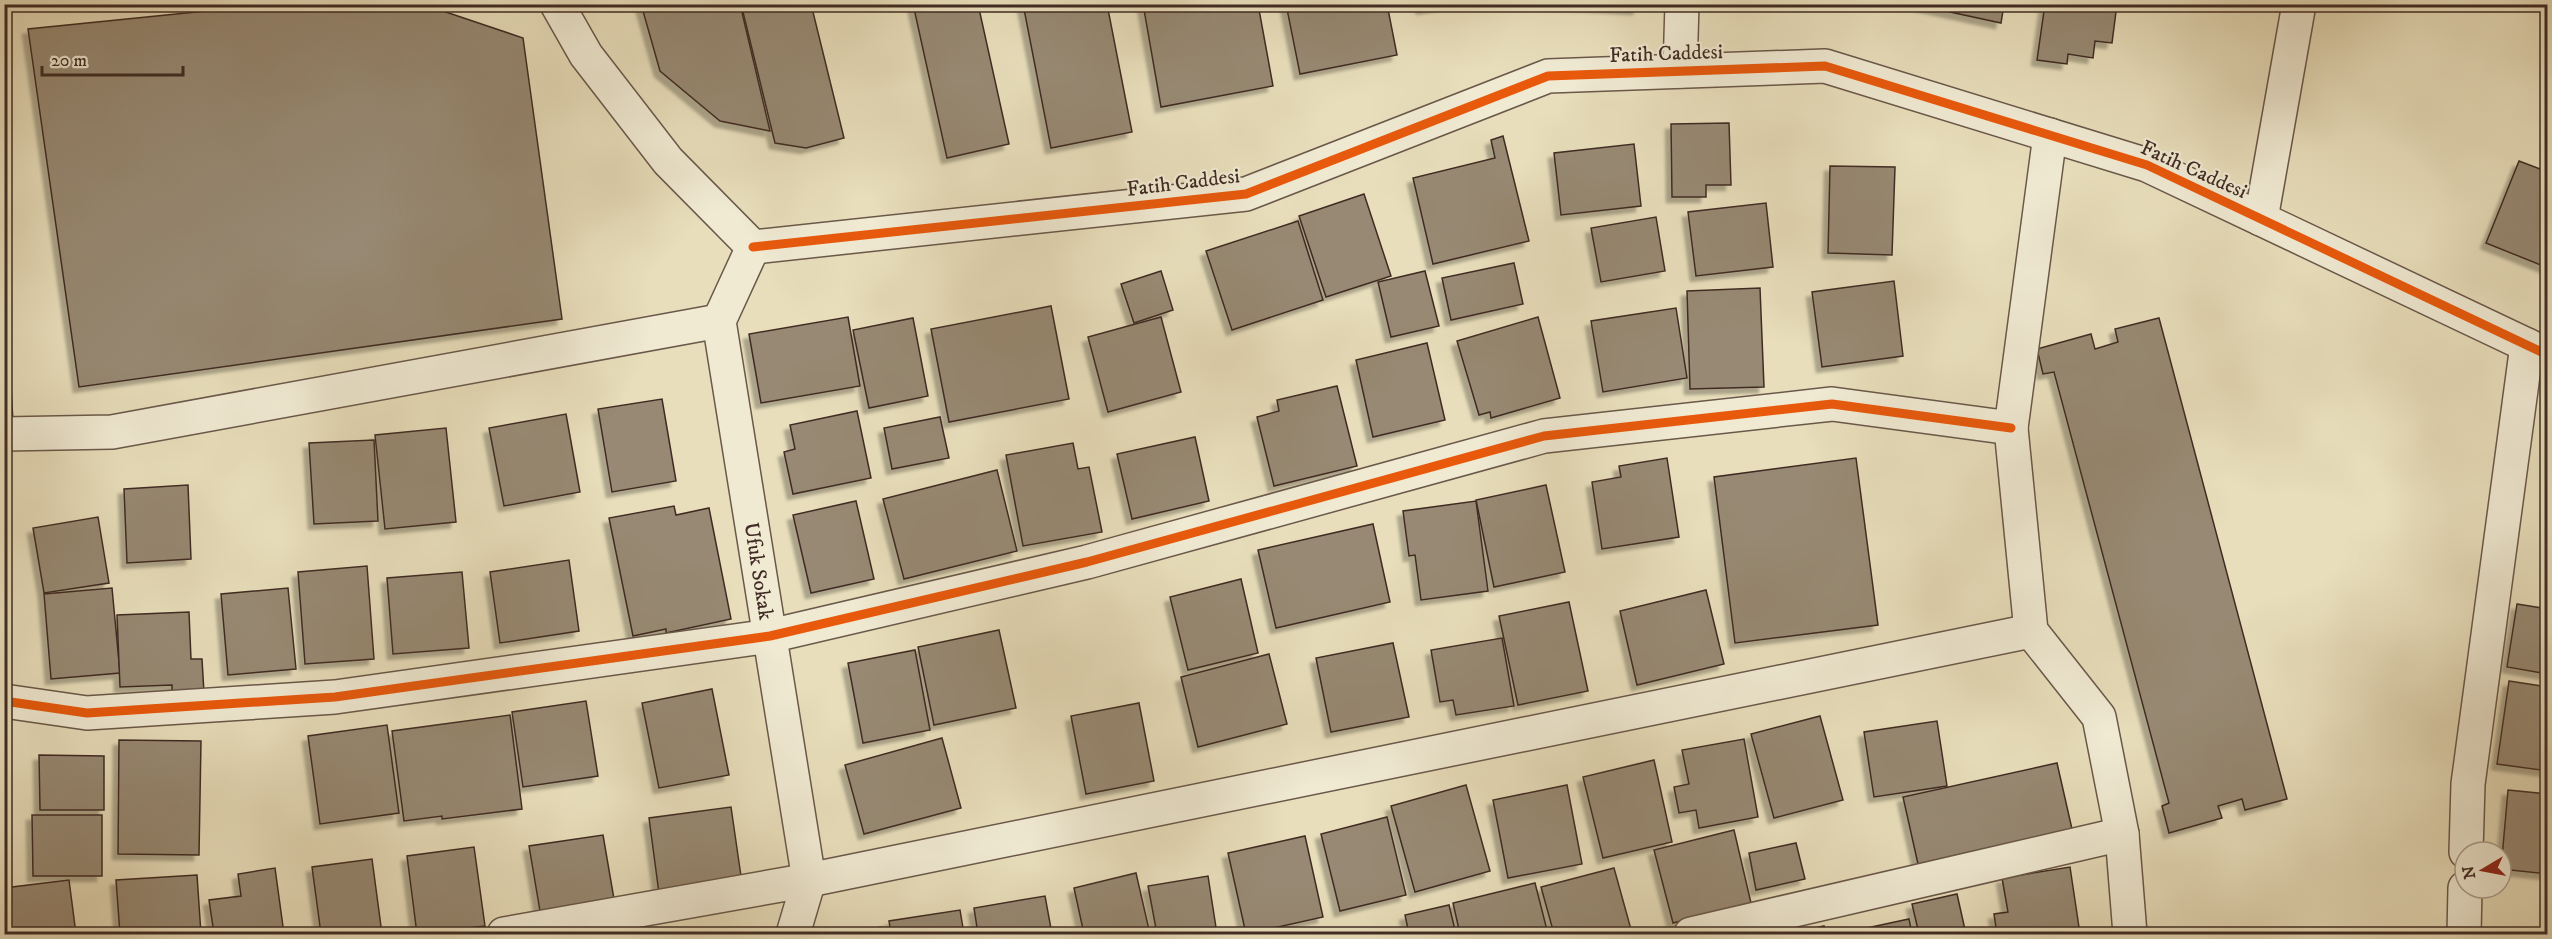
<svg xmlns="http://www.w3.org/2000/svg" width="2552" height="939" viewBox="0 0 2552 939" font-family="'IM FELL DW Pica',serif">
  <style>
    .building { fill: #978973; stroke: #402c24; stroke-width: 1.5; filter: url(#shadow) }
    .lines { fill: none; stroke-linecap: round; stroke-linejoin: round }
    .street-casing { stroke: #6a584a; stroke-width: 36 }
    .street { stroke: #f0ead3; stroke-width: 33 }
    .cycleway-casing { stroke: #f0ead3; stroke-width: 13 }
    .cycleway { stroke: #e8590c; stroke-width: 9 }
    .labels { text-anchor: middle; stroke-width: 4.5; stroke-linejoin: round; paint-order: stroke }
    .street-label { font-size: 21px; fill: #402c24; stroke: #f0ead3 }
  </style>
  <defs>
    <filter id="shadow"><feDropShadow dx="-5.5" dy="5.5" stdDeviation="1.5" flood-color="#0004"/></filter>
  </defs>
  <rect width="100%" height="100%" fill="#e8debb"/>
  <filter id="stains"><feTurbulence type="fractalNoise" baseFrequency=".00333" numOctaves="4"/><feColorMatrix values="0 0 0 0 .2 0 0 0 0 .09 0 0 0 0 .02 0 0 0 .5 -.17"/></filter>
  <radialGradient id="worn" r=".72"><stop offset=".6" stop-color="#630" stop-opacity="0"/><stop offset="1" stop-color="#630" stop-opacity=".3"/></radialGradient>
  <g class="building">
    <path d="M 276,4 L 422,4 L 523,38 L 562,319 L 79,387 L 28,29 Z"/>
    <path d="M 641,4 L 740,4 L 770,131 L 720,121 L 660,71 Z"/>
    <path d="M 756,4 L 811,4 L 844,138 L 806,148 L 775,143 L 742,8 Z"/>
    <path d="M 913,4 L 978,4 L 1009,144 L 947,158 Z"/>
    <path d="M 1023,4 L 1107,4 L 1132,132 L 1051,148 Z"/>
    <path d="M 1143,4 L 1258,4 L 1273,86 L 1161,107 Z"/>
    <path d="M 1286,4 L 1387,4 L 1397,55 L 1300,74 Z"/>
    <path d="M 1421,4 L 1449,4 L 1422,9 Z"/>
    <path d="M 1553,4 L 1639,4 L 1638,9 Z"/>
    <path d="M 1913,4 L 2004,4 L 2001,23 Z"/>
    <path d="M 2045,4 L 2117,4 L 2112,43 L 2095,41 L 2093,58 L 2068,54 L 2067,64 L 2037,60 Z"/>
    <path d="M 1729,123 L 1731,185 L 1706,185 L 1706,197 L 1672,197 L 1671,124 Z"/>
    <path d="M 1503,136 L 1529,241 L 1433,264 L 1413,178 L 1495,158 L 1491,140 Z"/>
    <path d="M 1634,144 L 1641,206 L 1561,215 L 1554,153 Z"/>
    <path d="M 2519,161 L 2548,172 L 2548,268 L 2486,243 Z"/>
    <path d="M 1830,166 L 1895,167 L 1892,255 L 1828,253 Z"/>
    <path d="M 1364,194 L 1391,276 L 1326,297 L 1299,216 Z"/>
    <path d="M 1766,203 L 1773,267 L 1696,276 L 1688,212 Z"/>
    <path d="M 1656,217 L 1665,271 L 1601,282 L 1591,228 Z"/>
    <path d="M 1298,221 L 1323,300 L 1232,330 L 1206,251 Z"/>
    <path d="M 1514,263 L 1523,304 L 1451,320 L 1442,278 Z"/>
    <path d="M 1161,271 L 1173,310 L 1134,323 L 1121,284 Z"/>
    <path d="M 1425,271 L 1439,326 L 1391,337 L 1378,282 Z"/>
    <path d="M 1894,281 L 1903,356 L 1822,367 L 1812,292 Z"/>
    <path d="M 1760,288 L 1764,387 L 1690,389 L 1687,291 Z"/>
    <path d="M 1051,306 L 1069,399 L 949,422 L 931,329 Z"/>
    <path d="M 1676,308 L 1687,378 L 1603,392 L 1591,321 Z"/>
    <path d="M 848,317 L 860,386 L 761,403 L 749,334 Z"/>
    <path d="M 1161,317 L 1181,392 L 1108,412 L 1088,337 Z"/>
    <path d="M 1538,317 L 1560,398 L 1491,418 L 1490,412 L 1479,415 L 1457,341 Z"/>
    <path d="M 913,318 L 928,396 L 869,408 L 853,330 Z"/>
    <path d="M 2159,318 L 2287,799 L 2245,810 L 2242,799 L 2218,806 L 2222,818 L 2169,833 L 2162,806 L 2169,803 L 2054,372 L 2043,374 L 2037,349 L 2091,334 L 2095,349 L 2118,342 L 2115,329 Z"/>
    <path d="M 1427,343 L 1445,420 L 1373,437 L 1356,360 Z"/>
    <path d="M 9,353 L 13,422 L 4,422 L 4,354 Z"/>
    <path d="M 1337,386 L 1357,466 L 1274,486 L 1257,417 L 1279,411 L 1277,400 Z"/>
    <path d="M 662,399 L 676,481 L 612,492 L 598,409 Z"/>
    <path d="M 857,411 L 871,478 L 793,494 L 784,452 L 795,449 L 790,425 Z"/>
    <path d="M 566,414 L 580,492 L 504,506 L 489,428 Z"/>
    <path d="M 940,417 L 949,458 L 892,469 L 884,428 Z"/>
    <path d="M 446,428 L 456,522 L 385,529 L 375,435 Z"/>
    <path d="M 1195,437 L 1209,501 L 1132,519 L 1117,454 Z"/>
    <path d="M 374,440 L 378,521 L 314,524 L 309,443 Z"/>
    <path d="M 1073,443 L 1078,469 L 1089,467 L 1102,532 L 1023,546 L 1006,455 Z"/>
    <path d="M 1667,458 L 1679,537 L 1602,549 L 1592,482 L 1621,477 L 1619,466 Z"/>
    <path d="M 1856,458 L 1878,625 L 1735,643 L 1714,477 Z"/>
    <path d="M 997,470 L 1017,551 L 904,579 L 883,499 Z"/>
    <path d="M 188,485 L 191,559 L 127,563 L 124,489 Z"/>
    <path d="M 1546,485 L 1565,572 L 1494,587 L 1476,500 Z"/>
    <path d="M 856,501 L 874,579 L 811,593 L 793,515 Z"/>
    <path d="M 1476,501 L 1488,591 L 1421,600 L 1415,555 L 1409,556 L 1403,511 Z"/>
    <path d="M 674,506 L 676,515 L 709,508 L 731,619 L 666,633 L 666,629 L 633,636 L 609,518 Z"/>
    <path d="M 98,517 L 109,583 L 44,593 L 33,528 Z"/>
    <path d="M 1373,524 L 1390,602 L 1276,628 L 1258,550 Z"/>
    <path d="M 569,560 L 579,631 L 500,643 L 490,572 Z"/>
    <path d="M 367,566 L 374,659 L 305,664 L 298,572 Z"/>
    <path d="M 462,572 L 469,648 L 393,654 L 387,578 Z"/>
    <path d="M 1241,579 L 1258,653 L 1188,670 L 1170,597 Z"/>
    <path d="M 112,588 L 120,673 L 51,679 L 44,594 Z"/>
    <path d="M 288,588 L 296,669 L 228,675 L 221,594 Z"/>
    <path d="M 1706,590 L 1724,664 L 1637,685 L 1620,611 Z"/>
    <path d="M 1569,602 L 1588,691 L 1518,705 L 1499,616 Z"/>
    <path d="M 2517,604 L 2548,609 L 2548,674 L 2507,667 Z"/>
    <path d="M 189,612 L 191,659 L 202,659 L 204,693 L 172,694 L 172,685 L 120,687 L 117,615 Z"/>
    <path d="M 999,630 L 1016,708 L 934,725 L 918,647 Z"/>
    <path d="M 1502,638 L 1514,706 L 1456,715 L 1453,700 L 1440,702 L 1431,650 Z"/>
    <path d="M 1393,643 L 1409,717 L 1331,732 L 1316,658 Z"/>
    <path d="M 915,650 L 930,730 L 863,743 L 848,663 Z"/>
    <path d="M 1269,654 L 1287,724 L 1198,747 L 1181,677 Z"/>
    <path d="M 2509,681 L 2548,687 L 2548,771 L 2497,764 Z"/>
    <path d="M 712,689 L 729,775 L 659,788 L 642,703 Z"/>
    <path d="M 586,701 L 598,776 L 523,787 L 512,712 Z"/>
    <path d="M 1139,703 L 1154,781 L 1086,794 L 1071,716 Z"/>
    <path d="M 510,715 L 522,809 L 442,819 L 442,816 L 404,821 L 392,731 Z"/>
    <path d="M 1820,716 L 1843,800 L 1774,818 L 1751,734 Z"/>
    <path d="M 1937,721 L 1947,786 L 1874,797 L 1864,732 Z"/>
    <path d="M 387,725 L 399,813 L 320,824 L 308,736 Z"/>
    <path d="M 942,738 L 961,808 L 864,834 L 845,765 Z"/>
    <path d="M 1744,739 L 1758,817 L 1699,828 L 1696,810 L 1679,813 L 1674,787 L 1689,784 L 1682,750 Z"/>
    <path d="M 119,740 L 201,741 L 199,855 L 118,854 Z"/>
    <path d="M 39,755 L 104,756 L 104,810 L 40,810 Z"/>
    <path d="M 1654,760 L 1672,842 L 1603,858 L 1583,777 Z"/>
    <path d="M 2057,763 L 2072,829 L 1918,864 L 1903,797 Z"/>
    <path d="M 1466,785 L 1490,871 L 1415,892 L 1391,806 Z"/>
    <path d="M 1567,785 L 1582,864 L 1508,878 L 1493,800 Z"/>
    <path d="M 2508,790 L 2548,794 L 2548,874 L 2501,869 Z"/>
    <path d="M 731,807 L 743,890 L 660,901 L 649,818 Z"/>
    <path d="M 32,815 L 102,815 L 102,876 L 33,876 Z"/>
    <path d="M 1387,817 L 1406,895 L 1340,911 L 1321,834 Z"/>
    <path d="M 1734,830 L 1751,903 L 1673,923 L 1654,850 Z"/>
    <path d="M 603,835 L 615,905 L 541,917 L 529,846 Z"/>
    <path d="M 1305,836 L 1323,917 L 1246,934 L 1228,853 Z"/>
    <path d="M 1796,843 L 1805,879 L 1756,890 L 1749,853 Z"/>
    <path d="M 474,847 L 485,926 L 417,934 L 407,856 Z"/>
    <path d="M 372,859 L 382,934 L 321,934 L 312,867 Z"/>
    <path d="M 2070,867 L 2080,934 L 1997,934 L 1994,914 L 2008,912 L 2002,878 Z"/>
    <path d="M 275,868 L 284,934 L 214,934 L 209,900 L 241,896 L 238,874 Z"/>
    <path d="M 1614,868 L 1632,933 L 1554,934 L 1541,887 Z"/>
    <path d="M 1136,873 L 1150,934 L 1084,934 L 1074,888 Z"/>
    <path d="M 197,875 L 201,934 L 120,934 L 116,880 Z"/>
    <path d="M 1208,876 L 1217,934 L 1157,934 L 1148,886 Z"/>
    <path d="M 69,880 L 76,934 L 4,934 L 4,888 Z"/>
    <path d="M 1535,883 L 1548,934 L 1460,934 L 1453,903 Z"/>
    <path d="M 1957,894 L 1966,934 L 1919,934 L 1912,904 Z"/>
    <path d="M 1045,896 L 1052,934 L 978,934 L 974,908 Z"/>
    <path d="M 1449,905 L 1456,934 L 1409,934 L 1405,915 Z"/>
    <path d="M 960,910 L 964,934 L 891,934 L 889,921 Z"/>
    <path d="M 1909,919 L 1912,934 L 1843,934 L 1843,933 Z"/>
    <path d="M 1824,926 L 1826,934 L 1790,934 Z"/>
    <path d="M 881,927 L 883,934 L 834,934 Z"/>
    <path d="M 2547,931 L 2547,934 L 2498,934 L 2498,932 Z"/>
  </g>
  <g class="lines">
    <defs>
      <g id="street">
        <path d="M 557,4 L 586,55 L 668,161 L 753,247"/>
        <path d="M 1680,71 L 1682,4"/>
        <path d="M 2050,135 L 2011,428 L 2031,631 L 2099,717 L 2122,834 L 2130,934"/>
        <path d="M 2261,219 L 2299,4"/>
        <path d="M 753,247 L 1246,194 L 1548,76 L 1825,66 L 2147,165 L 2548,355"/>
        <path d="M 753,247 L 719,321 L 809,880 L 793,934"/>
        <path d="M 4,434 L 112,432 L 719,321"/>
        <path d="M 4,701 L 87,713 L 335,697 L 770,636 L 1087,562 L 1544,436 L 1832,404 L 2011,428"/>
        <path d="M 2466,852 L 2468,784 L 2527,345"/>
        <path d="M 504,934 L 809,880 L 2031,631"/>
        <path d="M 1691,934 L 2122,834"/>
        <path d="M 2464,934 L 2465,888"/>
      </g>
    </defs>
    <use href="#street" class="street-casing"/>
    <use href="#street" class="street"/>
    <defs>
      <g id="cycleway">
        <path d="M 753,247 L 1246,194 L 1548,76 L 1825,66 L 2147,165 L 2548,355"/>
        <path d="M 4,701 L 87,713 L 335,697 L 770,636 L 1087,562 L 1544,436 L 1832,404 L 2011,428"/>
      </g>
    </defs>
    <use href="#cycleway" class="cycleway-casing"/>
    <use href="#cycleway" class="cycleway"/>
  </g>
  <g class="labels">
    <g class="street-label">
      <text transform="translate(1666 53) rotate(-2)" y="7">Fatih Caddesi</text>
      <text transform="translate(2194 169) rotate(24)" y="7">Fatih Caddesi</text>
      <text transform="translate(1183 182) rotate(-7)" y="7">Fatih Caddesi</text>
      <text transform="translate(759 571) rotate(81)" y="7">Ufuk Sokak</text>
    </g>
  </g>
  <rect width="2552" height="939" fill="none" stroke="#e8debb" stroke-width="24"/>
  <rect x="6" y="6" width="2540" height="927" fill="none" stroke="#402c24" stroke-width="3"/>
  <rect x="12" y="12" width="2528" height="915" fill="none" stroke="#402c24" stroke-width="1.5"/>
  <g transform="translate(2483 870) rotate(260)"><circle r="28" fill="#f0ead3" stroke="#aa9e8d" stroke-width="1.5"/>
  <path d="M0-4.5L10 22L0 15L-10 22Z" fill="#8f2418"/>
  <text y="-9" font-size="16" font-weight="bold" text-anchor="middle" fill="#402c24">N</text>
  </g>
  <path d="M42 66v9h141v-9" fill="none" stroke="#402c24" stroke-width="3"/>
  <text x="51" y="66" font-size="18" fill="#402c24" stroke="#f0ead3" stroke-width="4.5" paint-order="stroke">20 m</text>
  <rect width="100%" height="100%" filter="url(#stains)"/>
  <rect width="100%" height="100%" fill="url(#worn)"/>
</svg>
